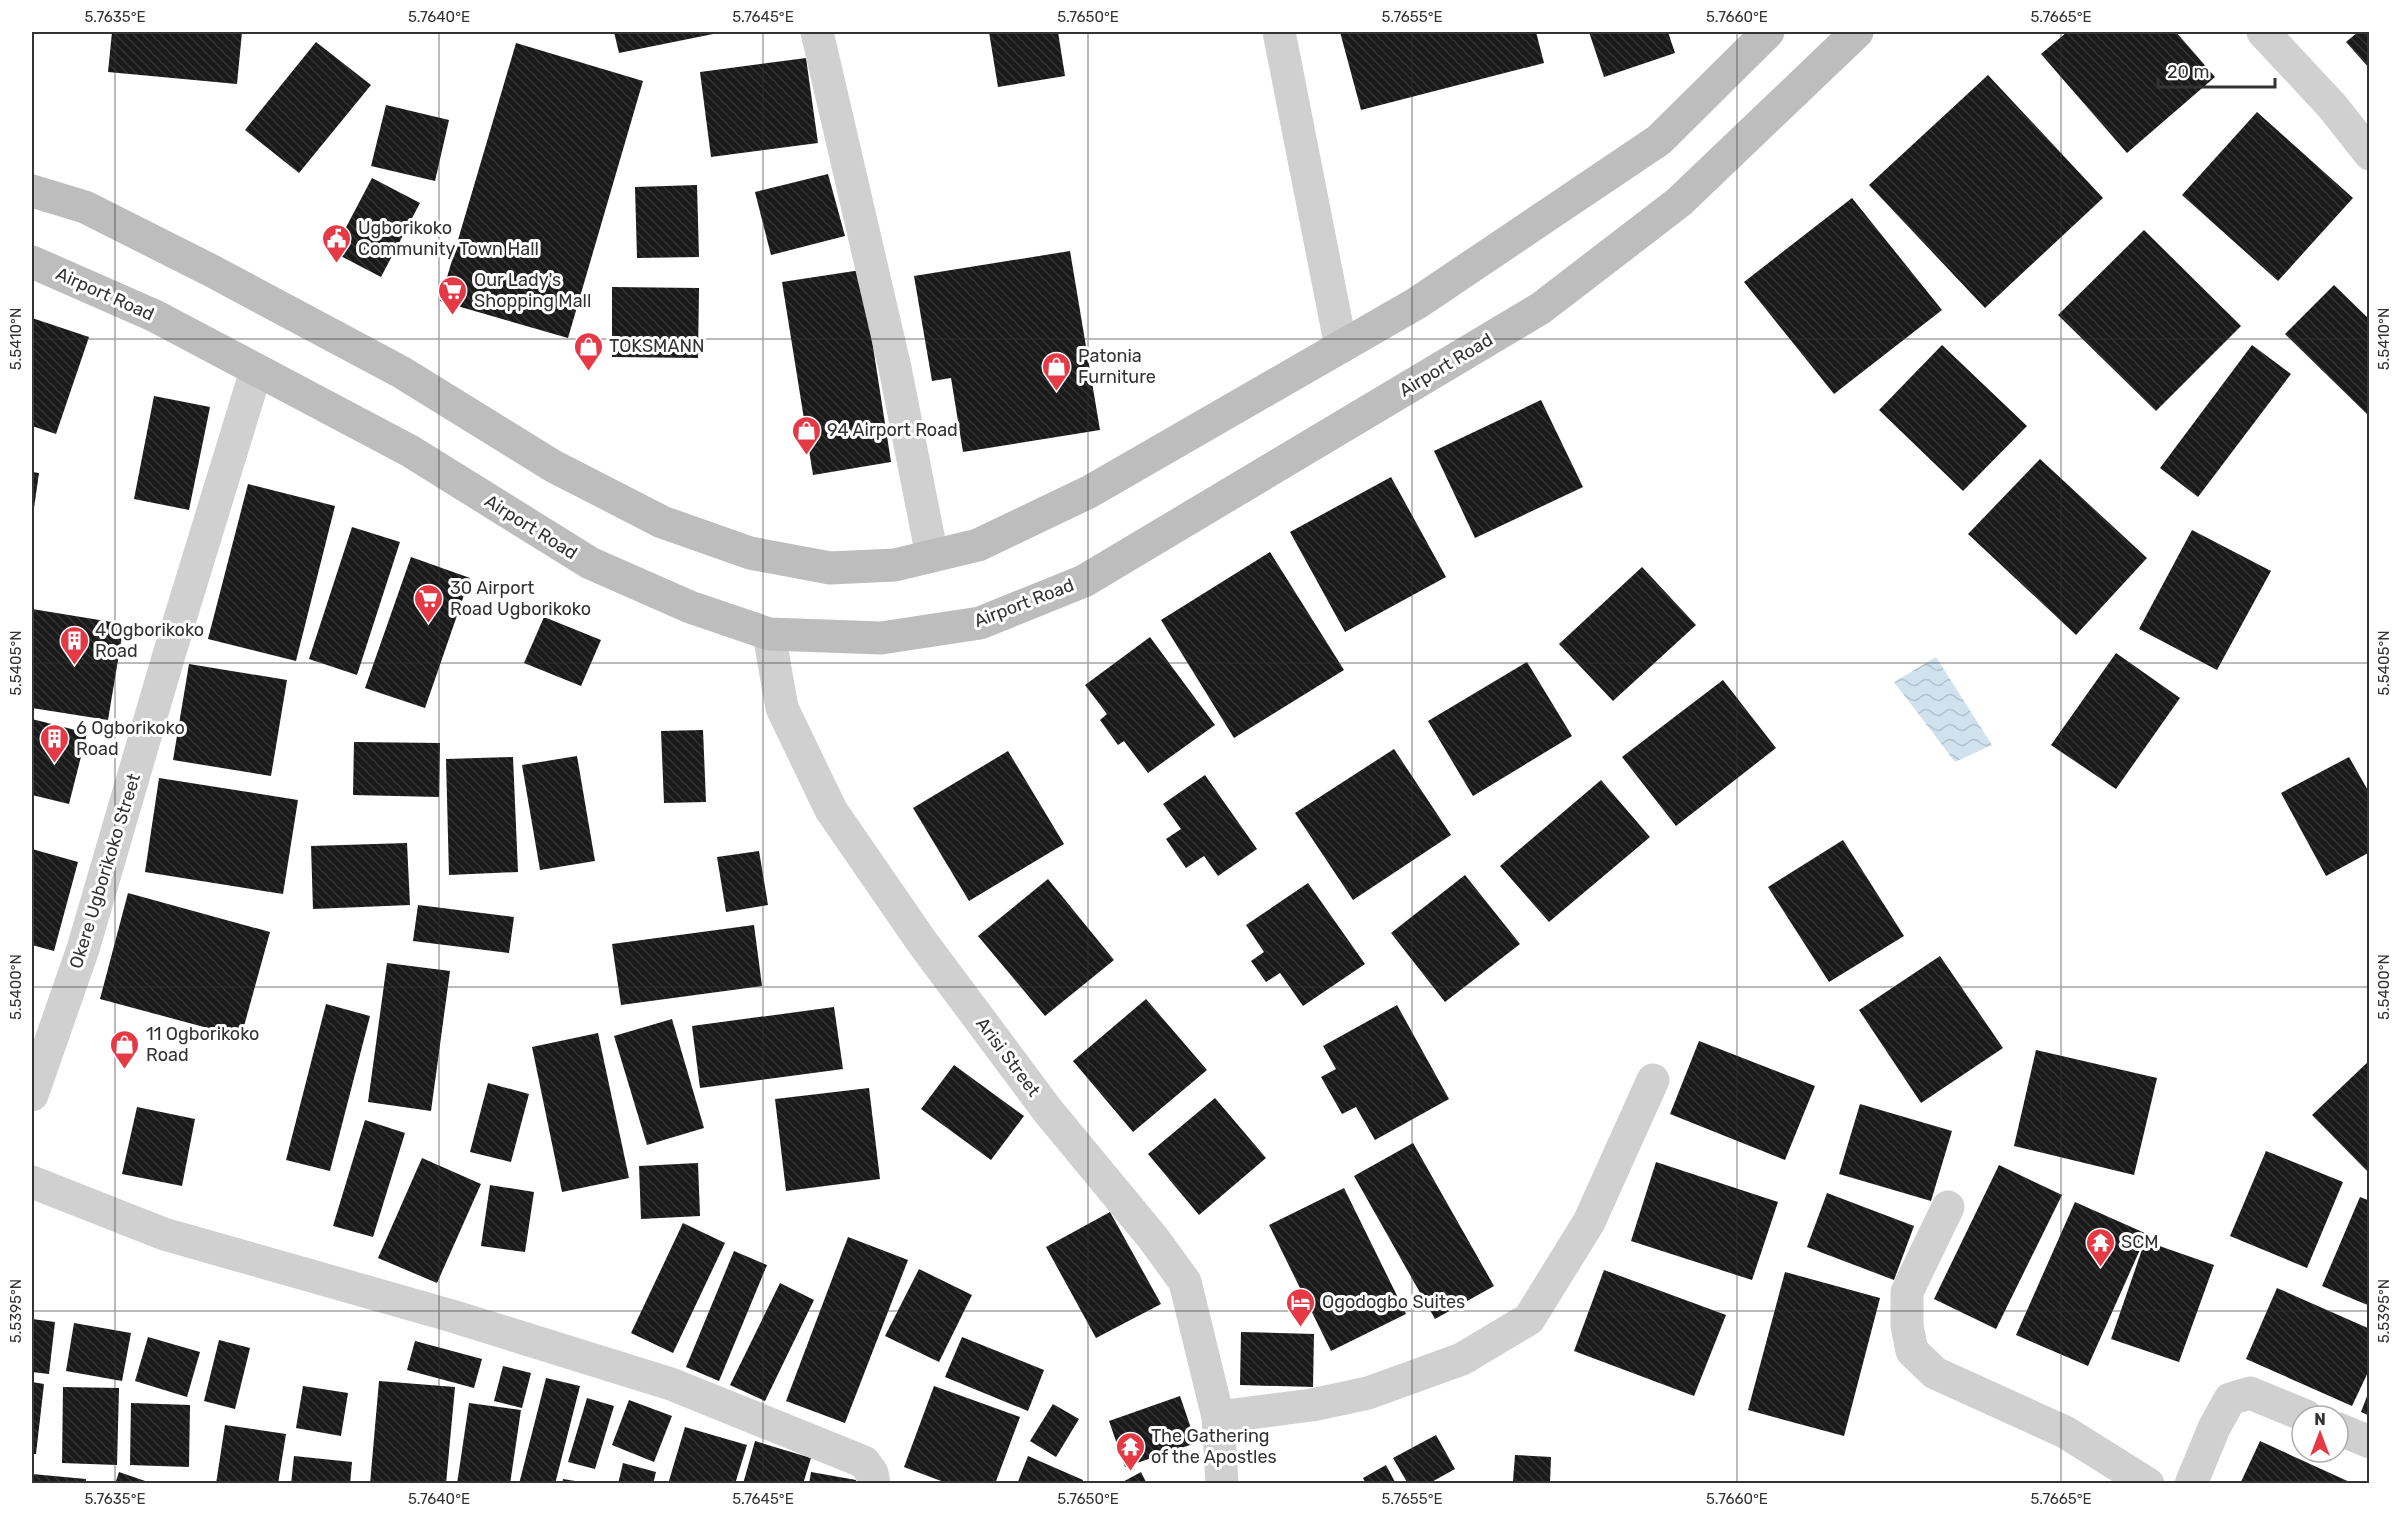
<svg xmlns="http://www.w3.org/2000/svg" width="2401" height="1515" viewBox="0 0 2401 1515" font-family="Rubik,sans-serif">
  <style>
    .water { fill: url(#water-waves) }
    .building { fill: url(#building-back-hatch) }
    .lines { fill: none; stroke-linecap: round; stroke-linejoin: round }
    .minor { stroke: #d0d0d0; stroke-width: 33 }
    .tertiary { stroke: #d0d0d0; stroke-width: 33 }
    .secondary { stroke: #bdbdbd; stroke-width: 33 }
    .ticks { fill: none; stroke: #333; stroke-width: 1.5; stroke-opacity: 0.45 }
    .labels { text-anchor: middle; stroke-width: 6; stroke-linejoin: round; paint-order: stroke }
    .poi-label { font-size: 18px; fill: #333; stroke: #fff; text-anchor: start }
    .street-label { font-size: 18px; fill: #333; stroke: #fff }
    .neatline { fill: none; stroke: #333; stroke-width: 2 }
    .ticks-label { font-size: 15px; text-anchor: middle; fill: #333 }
  </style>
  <defs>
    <pattern id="water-waves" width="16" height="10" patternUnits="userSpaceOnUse" patternTransform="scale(1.5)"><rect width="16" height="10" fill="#cfe2ee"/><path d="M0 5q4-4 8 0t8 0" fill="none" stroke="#b2c2cd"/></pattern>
    <pattern id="building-back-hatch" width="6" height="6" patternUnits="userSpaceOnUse" patternTransform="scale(1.5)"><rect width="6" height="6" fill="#1a1a1a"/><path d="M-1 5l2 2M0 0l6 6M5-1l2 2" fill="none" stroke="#333"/></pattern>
  </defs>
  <rect width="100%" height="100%" fill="#fff"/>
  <path class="water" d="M 1936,657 L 1992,745 L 1955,762 L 1894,682 Z"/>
  <g class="building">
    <path d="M 112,32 L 242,32 L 237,84 L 108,72 Z"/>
    <path d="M 614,32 L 718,32 L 718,33 L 619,53 Z"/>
    <path d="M 989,32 L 1058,32 L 1065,76 L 998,87 Z"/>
    <path d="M 1340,32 L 1536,32 L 1544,63 L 1361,110 Z"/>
    <path d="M 1589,32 L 1668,32 L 1675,53 L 1604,77 Z"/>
    <path d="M 2067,32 L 2176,32 L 2215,77 L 2127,153 L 2041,54 Z"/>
    <path d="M 2358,32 L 2370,32 L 2370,69 L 2346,42 Z"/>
    <path d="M 316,42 L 371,85 L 299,173 L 245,130 Z"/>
    <path d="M 516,43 L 643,81 L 568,338 L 440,301 Z"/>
    <path d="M 806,58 L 818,143 L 711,157 L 700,72 Z"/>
    <path d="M 1988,75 L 2103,198 L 1985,308 L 1869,185 Z"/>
    <path d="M 386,105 L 449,120 L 435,181 L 371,166 Z"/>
    <path d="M 2257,112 L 2353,198 L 2278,281 L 2182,195 Z"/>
    <path d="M 828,174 L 845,236 L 771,255 L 755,192 Z"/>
    <path d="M 372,178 L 420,203 L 381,277 L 333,252 Z"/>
    <path d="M 697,185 L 699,257 L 637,258 L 635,187 Z"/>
    <path d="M 1852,198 L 1942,310 L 1834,394 L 1744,282 Z"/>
    <path d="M 2144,230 L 2241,326 L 2156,411 L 2058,315 Z"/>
    <path d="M 1070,251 L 1100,430 L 963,452 L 951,378 L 932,381 L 914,276 Z"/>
    <path d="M 861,270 L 891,462 L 813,475 L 782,282 Z"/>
    <path d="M 2334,285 L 2370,320 L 2370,417 L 2285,334 Z"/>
    <path d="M 612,287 L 699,288 L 698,358 L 612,357 Z"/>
    <path d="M 32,318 L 89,337 L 56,434 L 32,426 Z"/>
    <path d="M 1942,345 L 2027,426 L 1963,491 L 1879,410 Z"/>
    <path d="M 2252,345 L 2291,374 L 2198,497 L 2160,468 Z"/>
    <path d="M 154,396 L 210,407 L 189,510 L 134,499 Z"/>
    <path d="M 1541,400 L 1583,487 L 1475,538 L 1434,451 Z"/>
    <path d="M 2040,459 L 2147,558 L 2076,635 L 1968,534 Z"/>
    <path d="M 32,472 L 39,473 L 33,515 L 32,515 Z"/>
    <path d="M 1391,477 L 1446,577 L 1345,632 L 1290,532 Z"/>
    <path d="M 248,484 L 335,506 L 296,661 L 208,639 Z"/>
    <path d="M 352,527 L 400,542 L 357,675 L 309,659 Z"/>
    <path d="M 2192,530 L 2271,571 L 2217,670 L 2139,629 Z"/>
    <path d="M 1270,552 L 1344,670 L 1234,738 L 1161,620 Z"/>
    <path d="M 411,557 L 470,578 L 425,708 L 365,688 Z"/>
    <path d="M 1642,567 L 1696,625 L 1613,701 L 1559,644 Z"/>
    <path d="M 32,609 L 124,624 L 108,720 L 32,708 Z"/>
    <path d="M 544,617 L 601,640 L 581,686 L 524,663 Z"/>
    <path d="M 1150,637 L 1215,725 L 1148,773 L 1124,741 L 1118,745 L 1100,720 L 1107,714 L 1085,685 Z"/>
    <path d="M 2116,653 L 2180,698 L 2116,789 L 2051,745 Z"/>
    <path d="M 1527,662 L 1572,736 L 1473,796 L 1428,721 Z"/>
    <path d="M 189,664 L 287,680 L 271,776 L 173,760 Z"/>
    <path d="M 1723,680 L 1776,748 L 1676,826 L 1622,757 Z"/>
    <path d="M 32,719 L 87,733 L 69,804 L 32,795 Z"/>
    <path d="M 703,730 L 706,802 L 664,803 L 661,731 Z"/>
    <path d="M 354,742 L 440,743 L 439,797 L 353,795 Z"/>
    <path d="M 1394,749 L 1451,835 L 1353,900 L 1295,813 Z"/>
    <path d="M 1008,751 L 1064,844 L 969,901 L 913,808 Z"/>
    <path d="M 577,756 L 595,861 L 540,870 L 522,765 Z"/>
    <path d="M 513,757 L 518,872 L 449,875 L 446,759 Z"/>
    <path d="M 2349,757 L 2370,794 L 2370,852 L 2326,876 L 2281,793 Z"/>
    <path d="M 1205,775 L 1257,849 L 1218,876 L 1204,856 L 1186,868 L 1166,839 L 1181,829 L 1163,804 Z"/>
    <path d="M 159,778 L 298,800 L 283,894 L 145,872 Z"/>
    <path d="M 1601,780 L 1650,837 L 1549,922 L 1500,866 Z"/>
    <path d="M 1843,840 L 1904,936 L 1829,982 L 1768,887 Z"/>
    <path d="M 407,843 L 410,905 L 313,909 L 311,846 Z"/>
    <path d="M 32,849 L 78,862 L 54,951 L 32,945 Z"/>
    <path d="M 759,851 L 768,905 L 726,912 L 717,857 Z"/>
    <path d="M 1465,875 L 1520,944 L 1445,1002 L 1391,933 Z"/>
    <path d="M 1048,879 L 1114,960 L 1045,1016 L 978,936 Z"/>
    <path d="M 1308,883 L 1365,964 L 1303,1006 L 1280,973 L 1266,982 L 1251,961 L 1264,952 L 1246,925 Z"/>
    <path d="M 128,893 L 270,932 L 241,1037 L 100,999 Z"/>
    <path d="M 418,905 L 514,917 L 509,953 L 413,941 Z"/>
    <path d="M 754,925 L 762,986 L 621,1005 L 612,944 Z"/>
    <path d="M 1940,956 L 2003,1048 L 1921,1103 L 1859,1010 Z"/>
    <path d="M 387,963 L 450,971 L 431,1111 L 368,1102 Z"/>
    <path d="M 1146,999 L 1207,1070 L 1133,1132 L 1073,1061 Z"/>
    <path d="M 326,1004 L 370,1016 L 330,1171 L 286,1160 Z"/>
    <path d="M 1397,1005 L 1449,1099 L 1375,1140 L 1356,1107 L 1342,1114 L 1321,1077 L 1336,1069 L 1323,1046 Z"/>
    <path d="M 834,1007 L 843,1069 L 700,1088 L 692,1026 Z"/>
    <path d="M 672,1019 L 704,1128 L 647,1145 L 614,1036 Z"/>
    <path d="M 598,1033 L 629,1178 L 562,1192 L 532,1047 Z"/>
    <path d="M 1699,1041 L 1815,1086 L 1785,1160 L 1670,1114 Z"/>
    <path d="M 2036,1050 L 2157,1078 L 2134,1175 L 2014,1146 Z"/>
    <path d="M 2370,1060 L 2370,1174 L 2312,1115 Z"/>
    <path d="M 954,1065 L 1024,1116 L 991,1160 L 921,1109 Z"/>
    <path d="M 488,1083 L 529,1094 L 511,1162 L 470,1152 Z"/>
    <path d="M 869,1088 L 880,1179 L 786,1191 L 775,1099 Z"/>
    <path d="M 1215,1098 L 1266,1158 L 1199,1215 L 1148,1154 Z"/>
    <path d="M 1860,1104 L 1952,1131 L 1931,1201 L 1839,1174 Z"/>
    <path d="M 137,1107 L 195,1119 L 182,1186 L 122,1174 Z"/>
    <path d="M 365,1120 L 405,1133 L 373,1237 L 333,1226 Z"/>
    <path d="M 1413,1143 L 1494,1286 L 1435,1319 L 1354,1176 Z"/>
    <path d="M 2266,1151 L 2343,1182 L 2307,1268 L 2230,1236 Z"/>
    <path d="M 422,1158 L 481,1184 L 437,1283 L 378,1258 Z"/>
    <path d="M 1656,1162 L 1778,1202 L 1752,1280 L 1631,1241 Z"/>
    <path d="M 698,1163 L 700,1216 L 641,1219 L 639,1166 Z"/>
    <path d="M 1999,1165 L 2062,1195 L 1996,1329 L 1934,1299 Z"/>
    <path d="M 490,1185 L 534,1192 L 525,1252 L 481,1246 Z"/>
    <path d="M 1344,1188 L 1406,1314 L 1331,1351 L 1269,1225 Z"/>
    <path d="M 1827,1193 L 1914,1226 L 1894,1280 L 1807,1247 Z"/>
    <path d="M 2360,1197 L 2370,1201 L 2370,1306 L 2322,1286 Z"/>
    <path d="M 2075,1202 L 2147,1234 L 2088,1366 L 2016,1335 Z"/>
    <path d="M 1110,1212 L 1161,1304 L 1096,1338 L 1046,1247 Z"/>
    <path d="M 683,1223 L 725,1243 L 673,1353 L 631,1333 Z"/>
    <path d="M 848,1237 L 908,1260 L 845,1423 L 786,1401 Z"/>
    <path d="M 2145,1241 L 2214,1265 L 2179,1362 L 2111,1339 Z"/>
    <path d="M 734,1251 L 767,1265 L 719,1381 L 686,1367 Z"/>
    <path d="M 919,1269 L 972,1295 L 939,1362 L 885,1336 Z"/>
    <path d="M 1604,1270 L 1726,1315 L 1694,1396 L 1574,1351 Z"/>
    <path d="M 1785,1272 L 1880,1298 L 1844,1436 L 1748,1410 Z"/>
    <path d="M 780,1283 L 814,1300 L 765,1401 L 730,1385 Z"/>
    <path d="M 2277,1288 L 2370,1329 L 2370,1368 L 2352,1406 L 2246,1359 Z"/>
    <path d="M 32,1319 L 55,1322 L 49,1374 L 32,1372 Z"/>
    <path d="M 74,1323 L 131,1333 L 122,1381 L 66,1371 Z"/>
    <path d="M 1241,1332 L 1314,1334 L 1313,1387 L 1240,1385 Z"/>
    <path d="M 148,1337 L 200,1352 L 187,1397 L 135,1381 Z"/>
    <path d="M 962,1337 L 1044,1370 L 1028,1411 L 945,1377 Z"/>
    <path d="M 219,1340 L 250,1348 L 235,1409 L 204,1401 Z"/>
    <path d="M 415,1341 L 482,1359 L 474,1388 L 407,1370 Z"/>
    <path d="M 503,1366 L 531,1373 L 522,1408 L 494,1401 Z"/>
    <path d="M 546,1378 L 580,1386 L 555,1484 L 519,1484 Z"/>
    <path d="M 379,1381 L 455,1387 L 446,1484 L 370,1484 Z"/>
    <path d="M 32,1382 L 44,1384 L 36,1454 L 32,1454 Z"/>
    <path d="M 303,1386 L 348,1393 L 341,1436 L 296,1428 Z"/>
    <path d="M 934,1386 L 1020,1417 L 995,1484 L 949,1484 L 904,1467 Z"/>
    <path d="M 63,1387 L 119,1388 L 117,1465 L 62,1463 Z"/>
    <path d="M 2369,1391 L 2370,1391 L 2370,1416 L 2361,1412 Z"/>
    <path d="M 1180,1396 L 1196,1443 L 1125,1467 L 1109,1421 Z"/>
    <path d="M 587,1398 L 614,1406 L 595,1469 L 568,1462 Z"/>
    <path d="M 629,1400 L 672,1416 L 654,1462 L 612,1445 Z"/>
    <path d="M 131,1403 L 190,1405 L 189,1467 L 130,1465 Z"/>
    <path d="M 469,1403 L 521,1410 L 510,1484 L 457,1484 Z"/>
    <path d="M 1053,1404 L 1079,1419 L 1056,1457 L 1030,1441 Z"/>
    <path d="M 225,1425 L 286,1434 L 278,1484 L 216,1484 Z"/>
    <path d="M 685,1427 L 747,1445 L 735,1484 L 668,1484 Z"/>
    <path d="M 1436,1435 L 1455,1469 L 1428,1484 L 1408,1484 L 1393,1458 Z"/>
    <path d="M 755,1441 L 811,1458 L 803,1484 L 743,1484 Z"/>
    <path d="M 2260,1441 L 2354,1484 L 2240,1484 Z"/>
    <path d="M 1515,1455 L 1551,1457 L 1550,1483 L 1513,1481 Z"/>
    <path d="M 294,1456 L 352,1462 L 350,1484 L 291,1484 Z"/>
    <path d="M 1028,1456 L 1083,1480 L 1082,1484 L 1017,1484 Z"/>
    <path d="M 623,1463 L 656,1472 L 653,1484 L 618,1484 Z"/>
    <path d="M 1386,1465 L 1396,1484 L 1366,1484 L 1363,1478 Z"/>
    <path d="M 119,1472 L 151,1483 L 151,1484 L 115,1484 Z"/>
    <path d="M 811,1472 L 856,1480 L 855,1484 L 809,1484 Z"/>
    <path d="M 1141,1472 L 1147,1484 L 1119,1484 Z"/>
    <path d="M 32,1474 L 86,1479 L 86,1484 L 32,1484 Z"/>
    <path d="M 563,1479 L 581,1482 L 581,1484 L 562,1484 Z"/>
  </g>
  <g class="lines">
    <g class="minor">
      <path d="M 817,32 L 895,368 L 932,556"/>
      <path d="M 1279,32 L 1341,347"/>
      <path d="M 2263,32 L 2332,106 L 2370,154"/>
      <path d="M 769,634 L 782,708 L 831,810 L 922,942 L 1048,1111 L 1153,1238 L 1185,1282 L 1218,1417 L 1222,1484"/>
      <path d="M 32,1182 L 164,1234 L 452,1316 L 671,1384 L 864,1462 L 872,1473 L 874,1484"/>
      <path d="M 1948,1207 L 1907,1292 L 1907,1326 L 1912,1351 L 1935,1373 L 2065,1432 L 2148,1484"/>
      <path d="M 1218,1417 L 1312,1405 L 1368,1393 L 1462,1359 L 1529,1319 L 1589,1222 L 1653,1080"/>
      <path d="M 2338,1429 L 2370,1442"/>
      <path d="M 2191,1484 L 2214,1428 L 2230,1399 L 2250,1393 L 2306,1416"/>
    </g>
    <path class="tertiary" d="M 32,1095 L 83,949 L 168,658 L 256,371"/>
    <g class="secondary">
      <path d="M 32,191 L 85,207 L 212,271 L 401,372 L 553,466 L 662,522 L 750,553 L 830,568 L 895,565 L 978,545 L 1089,492 L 1417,303 L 1659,140 L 1768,32"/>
      <path d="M 32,262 L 155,316 L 410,451 L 590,563 L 690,607 L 769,634 L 881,638 L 980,623 L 1084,581 L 1541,308 L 1679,202 L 1857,32"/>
    </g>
  </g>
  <path class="ticks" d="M 115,32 L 115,1484M 439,32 L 439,1484M 763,32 L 763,1484M 1088,32 L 1088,1484M 1412,32 L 1412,1484M 1737,32 L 1737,1484M 2061,32 L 2061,1484M 32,339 L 2370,339M 32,663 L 2370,663M 32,987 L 2370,987M 32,1311 L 2370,1311"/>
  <defs>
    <symbol id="civic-pin" viewBox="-11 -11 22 30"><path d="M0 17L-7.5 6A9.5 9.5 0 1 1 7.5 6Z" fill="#e63946" stroke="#fff"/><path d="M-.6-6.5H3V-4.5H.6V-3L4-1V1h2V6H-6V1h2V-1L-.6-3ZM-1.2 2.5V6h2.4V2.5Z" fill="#fff"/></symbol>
    <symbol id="supermarket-pin" viewBox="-11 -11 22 30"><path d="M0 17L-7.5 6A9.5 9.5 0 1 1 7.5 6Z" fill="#e63946" stroke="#fff"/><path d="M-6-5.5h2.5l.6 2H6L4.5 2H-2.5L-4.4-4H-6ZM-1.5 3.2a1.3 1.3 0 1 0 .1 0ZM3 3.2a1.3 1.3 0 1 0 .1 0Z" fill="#fff"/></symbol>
    <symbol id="shop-pin" viewBox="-11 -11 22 30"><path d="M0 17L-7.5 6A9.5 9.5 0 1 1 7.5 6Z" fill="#e63946" stroke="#fff"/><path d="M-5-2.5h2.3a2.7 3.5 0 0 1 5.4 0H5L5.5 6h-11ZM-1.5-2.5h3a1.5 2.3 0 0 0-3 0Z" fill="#fff"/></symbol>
    <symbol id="building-pin" viewBox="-11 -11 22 30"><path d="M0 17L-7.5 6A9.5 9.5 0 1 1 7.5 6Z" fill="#e63946" stroke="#fff"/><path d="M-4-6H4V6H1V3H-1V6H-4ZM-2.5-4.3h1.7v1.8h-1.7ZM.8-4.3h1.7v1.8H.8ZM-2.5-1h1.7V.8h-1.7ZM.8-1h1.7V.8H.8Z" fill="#fff"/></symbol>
    <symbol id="temple-pin" viewBox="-11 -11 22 30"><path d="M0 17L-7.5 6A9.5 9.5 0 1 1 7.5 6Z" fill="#e63946" stroke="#fff"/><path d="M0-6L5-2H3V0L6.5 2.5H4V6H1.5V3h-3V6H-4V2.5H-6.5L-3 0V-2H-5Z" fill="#fff"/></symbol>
    <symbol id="hotel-pin" viewBox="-11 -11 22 30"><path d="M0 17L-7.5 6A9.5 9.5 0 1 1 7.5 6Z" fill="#e63946" stroke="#fff"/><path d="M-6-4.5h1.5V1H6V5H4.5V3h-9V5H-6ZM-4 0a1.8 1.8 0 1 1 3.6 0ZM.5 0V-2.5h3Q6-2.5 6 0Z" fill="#fff"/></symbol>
  </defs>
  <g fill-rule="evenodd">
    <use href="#civic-pin" x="320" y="222" width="33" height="45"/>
    <use href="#supermarket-pin" x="436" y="274" width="33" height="45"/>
    <use href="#shop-pin" x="572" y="330" width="33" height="45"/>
    <use href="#shop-pin" x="1040" y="350" width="33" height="45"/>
    <use href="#shop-pin" x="790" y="414" width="33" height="45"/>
    <use href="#supermarket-pin" x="412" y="582" width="33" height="45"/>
    <use href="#building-pin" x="58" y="624" width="33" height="45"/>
    <use href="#building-pin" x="38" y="722" width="33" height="45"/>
    <use href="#shop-pin" x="108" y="1028" width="33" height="45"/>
    <use href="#temple-pin" x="2084" y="1226" width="33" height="45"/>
    <use href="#hotel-pin" x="1284" y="1286" width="33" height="45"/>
    <use href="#temple-pin" x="1114" y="1430" width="33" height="45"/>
  </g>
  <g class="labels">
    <g class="poi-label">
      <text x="358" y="234">Ugborikoko<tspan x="358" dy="21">Community Town Hall</tspan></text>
      <text x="474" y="286">Our Lady's<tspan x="474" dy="21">Shopping Mall</tspan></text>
      <text x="609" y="352">TOKSMANN</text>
      <text x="1078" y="362">Patonia<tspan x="1078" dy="21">Furniture</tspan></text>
      <text x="827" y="436">94 Airport Road</text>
      <text x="450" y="594">30 Airport<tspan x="450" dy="21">Road Ugborikoko</tspan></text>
      <text x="95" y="636">4 Ogborikoko<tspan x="95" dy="21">Road</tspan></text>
      <text x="76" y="734">6 Ogborikoko<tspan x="76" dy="21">Road</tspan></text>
      <text x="146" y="1040">11 Ogborikoko<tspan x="146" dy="21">Road</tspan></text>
      <text x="2121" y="1248">SCM</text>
      <text x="1322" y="1308">Ogodogbo Suites</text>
      <text x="1151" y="1442">The Gathering<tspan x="1151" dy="21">of the Apostles</tspan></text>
    </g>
    <g class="street-label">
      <text transform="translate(105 294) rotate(24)" y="6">Airport Road</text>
      <text transform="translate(1446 365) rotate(-31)" y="6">Airport Road</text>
      <text transform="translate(531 527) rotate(32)" y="6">Airport Road</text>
      <text transform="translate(1024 603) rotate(-21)" y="6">Airport Road</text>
      <text transform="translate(105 871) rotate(-73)" y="6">Okere Ugborikoko Street</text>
      <text transform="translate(1008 1057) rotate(53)" y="6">Arisi Street</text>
    </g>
  </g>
  <rect width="2401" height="1515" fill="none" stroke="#ffffff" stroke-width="66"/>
  <g transform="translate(2320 1434)"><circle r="28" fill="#ffffff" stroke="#adadad" stroke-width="1.5"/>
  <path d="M0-4.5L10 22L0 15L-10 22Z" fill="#e63946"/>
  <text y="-9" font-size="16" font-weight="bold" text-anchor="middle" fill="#333333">N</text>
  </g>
  <path d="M2158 78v9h117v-9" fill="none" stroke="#333333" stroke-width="3"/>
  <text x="2167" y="78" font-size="18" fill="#333333" stroke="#ffffff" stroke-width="4.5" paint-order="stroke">20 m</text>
  <rect x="33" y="33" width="2335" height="1449" class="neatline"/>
  <g class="ticks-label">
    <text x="115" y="22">5.7635°E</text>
    <text x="439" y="22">5.7640°E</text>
    <text x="763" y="22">5.7645°E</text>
    <text x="1088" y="22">5.7650°E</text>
    <text x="1412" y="22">5.7655°E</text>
    <text x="1737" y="22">5.7660°E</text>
    <text x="2061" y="22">5.7665°E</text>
    <text transform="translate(16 339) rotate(-90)" y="5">5.5410°N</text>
    <text transform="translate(2384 339) rotate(-90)" y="5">5.5410°N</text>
    <text transform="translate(16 663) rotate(-90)" y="5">5.5405°N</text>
    <text transform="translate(2384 663) rotate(-90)" y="5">5.5405°N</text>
    <text transform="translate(16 987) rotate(-90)" y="5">5.5400°N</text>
    <text transform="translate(2384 987) rotate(-90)" y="5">5.5400°N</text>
    <text transform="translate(16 1311) rotate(-90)" y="5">5.5395°N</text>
    <text transform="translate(2384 1311) rotate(-90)" y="5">5.5395°N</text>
    <text x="115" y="1504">5.7635°E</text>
    <text x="439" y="1504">5.7640°E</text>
    <text x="763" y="1504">5.7645°E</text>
    <text x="1088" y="1504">5.7650°E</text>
    <text x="1412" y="1504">5.7655°E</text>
    <text x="1737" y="1504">5.7660°E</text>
    <text x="2061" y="1504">5.7665°E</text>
  </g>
</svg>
